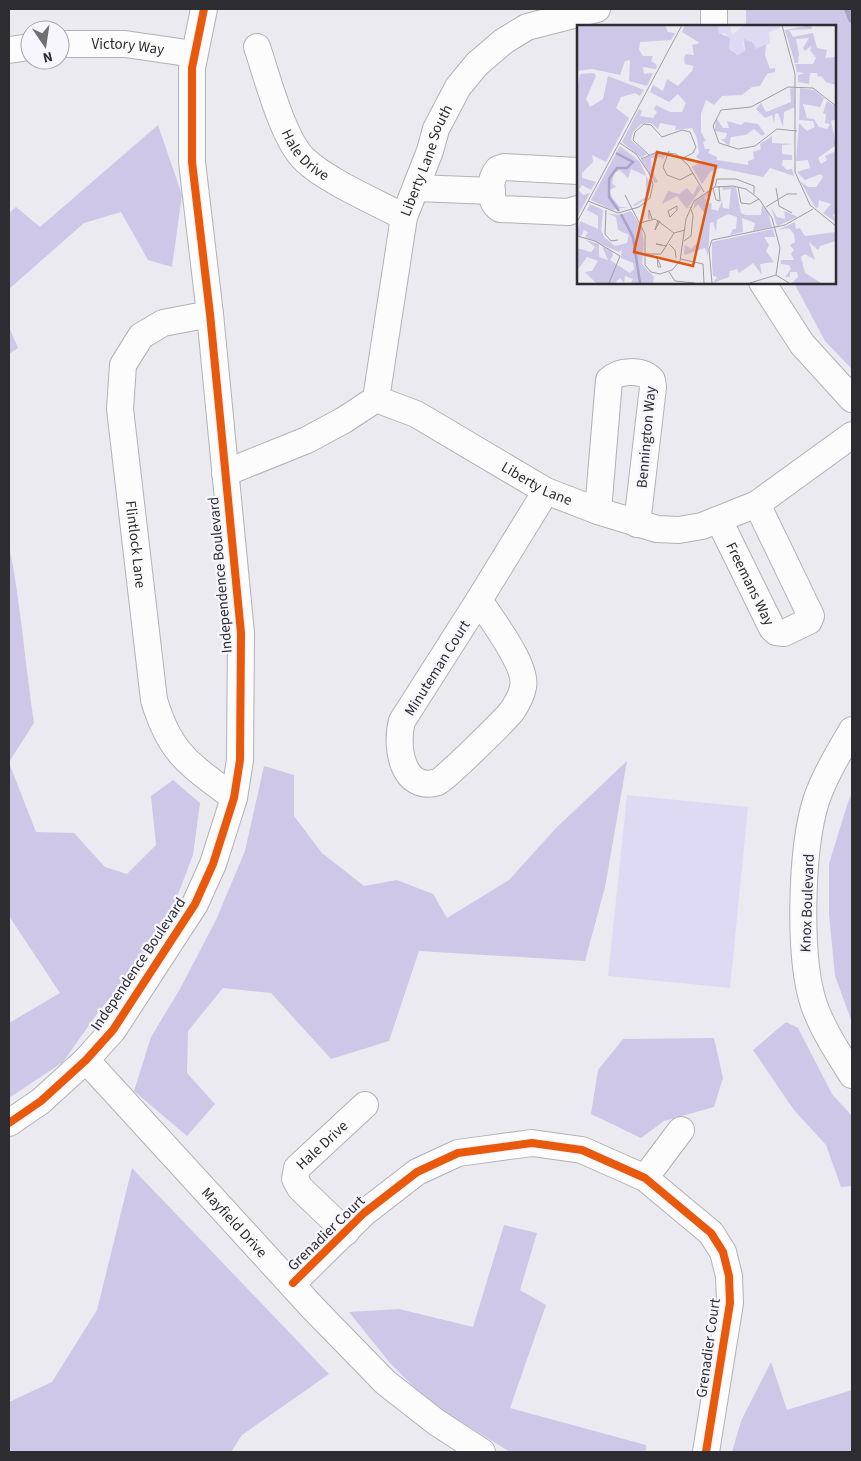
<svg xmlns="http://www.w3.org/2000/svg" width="861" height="1461" viewBox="0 0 861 1461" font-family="'Source Sans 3',sans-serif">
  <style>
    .green { fill: #dfdaf4 }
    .forest { fill: #cec7e8 }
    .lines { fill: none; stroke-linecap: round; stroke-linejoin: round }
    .stream { stroke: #aba2c9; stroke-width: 8 }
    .minor-casing { stroke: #b2b1b6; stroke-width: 28 }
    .minor { stroke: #fcfcfd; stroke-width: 26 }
    .cycleway-casing { stroke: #f7f6fe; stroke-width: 11 }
    .cycleway { stroke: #e8590c; stroke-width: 8 }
    .labels { text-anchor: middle; stroke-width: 4.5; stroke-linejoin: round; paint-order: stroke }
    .street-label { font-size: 15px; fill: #2d2c30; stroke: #f7f6fe }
    .inset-river { fill: none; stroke: #aba2c9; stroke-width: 2.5 }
    .inset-road { fill: none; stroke: #9f9ea3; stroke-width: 1 }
    .view { fill: #df570e; fill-opacity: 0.15; stroke: #df570e; stroke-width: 2.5 }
    .inset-edge { fill: none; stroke: #2d2c30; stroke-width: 2.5 }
  </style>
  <rect width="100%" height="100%" fill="#ebeaf0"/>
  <path class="green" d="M 627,795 L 748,807 L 730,988 L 608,976 Z"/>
  <g class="forest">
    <path d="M 746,9 L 852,9 L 852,369 L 825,341 L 794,283 L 835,282 L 835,26 L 746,26 Z"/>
    <path d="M 158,125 L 182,195 L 172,267 L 148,260 L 121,212 L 84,223 L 9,289 L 9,213 L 16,207 L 40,227 Z"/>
    <path d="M 9,327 L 18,348 L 9,354 Z"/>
    <path d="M 9,545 C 21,604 25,664 34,723 L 9,762 Z"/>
    <path d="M 627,761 L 605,887 L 585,961 L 419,951 L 389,1041 L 331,1059 L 271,993 L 223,988 L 188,1031 L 187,1073 L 215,1104 L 187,1136 L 134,1091 L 151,1037 L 181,987 L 216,920 L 245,851 L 264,766 L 294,775 L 294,816 L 322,853 L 364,886 L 397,880 L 433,894 L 447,918 L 509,880 L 556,828 Z"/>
    <path d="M 9,763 L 36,832 L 74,833 L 105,867 L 127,874 L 156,845 L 151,796 L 173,780 L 200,803 L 193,855 L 175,902 L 140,962 L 99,1011 L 63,1062 L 9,1098 L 9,1023 L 60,993 L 9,916 Z"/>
    <path d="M 852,793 L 852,1022 L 835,976 L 829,914 L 829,864 L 848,802 Z"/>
    <path d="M 786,1022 L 798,1028 L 832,1094 L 852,1116 L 852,1186 L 841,1187 L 826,1145 L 794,1110 L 753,1050 Z"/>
    <path d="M 714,1038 L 723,1078 L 714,1107 L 664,1121 L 641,1138 L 591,1114 L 598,1070 L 623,1039 Z"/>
    <path d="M 132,1168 L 329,1374 L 242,1435 L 231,1452 L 9,1452 L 9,1402 L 52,1382 L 97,1310 Z"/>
    <path d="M 504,1225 L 537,1233 L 520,1290 L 546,1305 L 510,1408 L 646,1445 L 646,1452 L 510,1452 L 429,1402 L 390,1363 L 349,1312 L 399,1309 L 473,1327 Z"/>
    <path d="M 771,1362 L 787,1410 L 852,1390 L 852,1452 L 732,1452 L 741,1421 Z"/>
  </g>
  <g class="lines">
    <path class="stream" d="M 848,9 L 852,19"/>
    <defs>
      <g id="minor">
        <path d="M 714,9 L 714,26"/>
        <path id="s1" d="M 60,44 L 125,44 L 194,54"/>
        <path id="s2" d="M 257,47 C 267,76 283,140 305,160 C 327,181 376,202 404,217"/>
        <path d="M 9,50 L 30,47"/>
        <path d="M 578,171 L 504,167 L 498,169 C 489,179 488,201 500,209 L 568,212 L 578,209"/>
        <path d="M 416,188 L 492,191"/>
        <path d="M 762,282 L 802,344 L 852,399"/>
        <path id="s3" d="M 210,314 L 163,323 L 141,336 L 123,365 L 120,409 L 154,700 C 171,756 190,764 234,798"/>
        <path id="s4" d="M 376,399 L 404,217 L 430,151 L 436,129 L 458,87 L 477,64 L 504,41 L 527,27 L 597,9"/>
        <path id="s5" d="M 225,473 L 307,440 L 344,420 L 376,399 L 416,414 L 546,491 L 598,511 L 657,529 L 679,530 L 702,526 L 757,504 L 852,435"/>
        <path d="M 598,511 L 609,380 C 619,370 642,369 652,380 L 653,387 L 637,524"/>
        <path id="s6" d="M 719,520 L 772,628 L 776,632 L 784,633 L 809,621 L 811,616 L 757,504"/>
        <path d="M 479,600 C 491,619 528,666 523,687 C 522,694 516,705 512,711 C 506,719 444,780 438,782 C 402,793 395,746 402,721 Z"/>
        <path d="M 479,600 L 546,491"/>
        <path d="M 852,730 C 839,752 824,777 816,801 C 801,849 798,958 814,1005 C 823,1030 838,1053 852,1075"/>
        <path id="s7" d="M 86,1060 L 312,1307 L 385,1382 L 436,1422 L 482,1452"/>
        <path d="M 9,1123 L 41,1101 L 86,1060 L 113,1030 L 195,904 L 213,864 L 234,798 L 240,760 L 241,633 L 210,314 L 192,162 L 192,68 L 204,9"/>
        <path d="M 645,1178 L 681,1130"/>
        <path id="s8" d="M 346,1232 L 300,1188 L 295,1179 L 297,1168 L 365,1105"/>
        <path d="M 293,1283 L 364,1213 L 417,1172 L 458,1153 L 532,1143 L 582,1150 L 645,1178 L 711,1233 L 723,1252 L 729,1276 L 730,1303 L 706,1452"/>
      </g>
    </defs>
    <use href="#minor" class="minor-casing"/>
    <use href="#minor" class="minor"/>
    <defs>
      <g id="cycleway">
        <path d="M 9,1123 L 41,1101 L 86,1060 L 113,1030 L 195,904 L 213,864 L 234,798 L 240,760 L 241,633 L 210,314 L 192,162 L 192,68 L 204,9"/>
        <path d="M 293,1283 L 364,1213 L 417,1172 L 458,1153 L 532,1143 L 582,1150 L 645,1178 L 711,1233 L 723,1252 L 729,1276 L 730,1303 L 706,1452"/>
      </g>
    </defs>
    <use href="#cycleway" class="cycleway-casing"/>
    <use href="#cycleway" class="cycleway"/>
  </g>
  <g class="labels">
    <g class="street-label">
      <text dy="5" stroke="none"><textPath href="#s1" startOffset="68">Victory Way</textPath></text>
      <text dy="5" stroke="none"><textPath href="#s2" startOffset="120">Hale Drive</textPath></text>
      <text dy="5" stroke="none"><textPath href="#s4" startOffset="245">Liberty Lane South</textPath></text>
      <text transform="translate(646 437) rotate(-85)" y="5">Bennington Way</text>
      <text dy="5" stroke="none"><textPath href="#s5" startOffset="351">Liberty Lane</textPath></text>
      <text dy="5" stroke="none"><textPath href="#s3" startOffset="288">Flintlock Lane</textPath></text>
      <text transform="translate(220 575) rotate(-95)" y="5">Independence Boulevard</text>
      <text dy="5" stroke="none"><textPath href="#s6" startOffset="71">Freemans Way</textPath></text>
      <text transform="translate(437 668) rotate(-58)" y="5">Minuteman Court</text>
      <text transform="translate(807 903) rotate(-88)" y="5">Knox Boulevard</text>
      <text transform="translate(138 964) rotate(-56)" y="5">Independence Boulevard</text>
      <text dy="5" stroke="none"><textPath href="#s8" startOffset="119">Hale Drive</textPath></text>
      <text dy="5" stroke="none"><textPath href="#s7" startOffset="220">Mayfield Drive</textPath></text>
      <text transform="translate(326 1233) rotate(-44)" y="5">Grenadier Court</text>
      <text transform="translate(708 1348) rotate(-82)" y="5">Grenadier Court</text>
    </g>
  </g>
  <g transform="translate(577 25)">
    <rect width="259" height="259" fill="#ebeaf0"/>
    <path d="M 141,0 L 153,0 L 155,10 L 167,0 L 202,0 L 203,3 L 192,7 L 193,18 L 179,24 L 165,17 L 168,26 L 162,30 L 152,24 L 149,9 L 142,8 Z" fill="#dfdaf4"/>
    <path d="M 0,0 L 88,0 L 91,7 L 98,8 L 94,15 L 63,17 L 62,25 L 66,31 L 76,31 L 74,36 L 80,40 L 79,44 L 66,42 L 67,49 L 76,48 L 70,61 L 52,56 L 53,35 L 48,36 L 43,50 L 15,44 L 0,46 ZM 108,0 L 141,0 L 142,8 L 153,13 L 152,24 L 161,30 L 168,26 L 167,14 L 176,18 L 179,24 L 189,19 L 188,30 L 193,44 L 198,43 L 198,47 L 190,49 L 183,61 L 175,62 L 165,70 L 145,71 L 137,80 L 129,75 L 124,89 L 124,107 L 129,116 L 126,117 L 128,124 L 133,124 L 131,128 L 140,132 L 140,135 L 171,140 L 171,136 L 177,134 L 176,127 L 184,124 L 183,119 L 195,111 L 195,118 L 216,119 L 205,120 L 205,129 L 215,130 L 215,135 L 206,135 L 205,140 L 210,145 L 215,144 L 217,151 L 193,143 L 186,152 L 143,143 L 134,146 L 125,159 L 115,142 L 125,136 L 119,132 L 122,128 L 120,113 L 115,103 L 98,105 L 99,101 L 83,98 L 81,104 L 74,98 L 64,99 L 56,107 L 54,115 L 70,129 L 64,133 L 45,117 L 62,84 L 65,86 L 63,91 L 76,93 L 80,87 L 77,84 L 79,80 L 93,87 L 105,87 L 109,78 L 101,69 L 92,77 L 73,67 L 76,60 L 86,66 L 90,54 L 101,61 L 115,46 L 117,41 L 108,39 L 107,33 L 109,29 L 117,30 L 115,20 L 123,18 L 105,7 ZM 234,0 L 235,4 L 212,5 L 216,12 L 236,8 L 240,23 L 250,25 L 248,33 L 259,32 L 259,60 L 249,57 L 244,51 L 241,52 L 240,48 L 233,48 L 232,59 L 221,57 L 221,50 L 228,48 L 220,47 L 218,39 L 236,39 L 239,33 L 233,25 L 235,20 L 228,26 L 226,23 L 232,13 L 219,14 L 222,29 L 221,38 L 218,38 L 208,5 ZM 17,48 L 19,51 L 9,74 L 13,82 L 26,74 L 31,51 L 67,65 L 63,71 L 58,68 L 44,72 L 39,83 L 52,93 L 29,137 L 15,130 L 16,137 L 5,148 L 5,153 L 19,157 L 14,165 L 5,160 L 2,165 L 6,170 L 13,168 L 0,192 L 0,65 L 3,49 ZM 217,63 L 218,82 L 207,87 L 206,102 L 201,88 L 198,89 L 197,98 L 195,90 L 188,93 L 179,84 L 184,78 L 189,87 L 214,77 L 213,64 ZM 223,63 L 237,65 L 247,73 L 243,82 L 226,79 L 230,93 L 237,94 L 242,102 L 250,104 L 253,99 L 248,98 L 249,89 L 246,88 L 250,76 L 259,82 L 259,94 L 254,96 L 259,120 L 241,133 L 244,139 L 250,135 L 248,131 L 259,126 L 259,188 L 256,190 L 259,197 L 246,188 L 254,179 L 242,175 L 241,183 L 238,182 L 223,156 L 231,162 L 239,162 L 246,152 L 244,149 L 228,155 L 220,147 L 233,143 L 231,135 L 219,136 L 222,98 L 230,106 L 238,102 L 236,96 L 222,95 ZM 139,93 L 146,103 L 152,103 L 150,96 L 164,100 L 168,97 L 181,99 L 188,109 L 185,111 L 177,104 L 169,110 L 154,112 L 152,121 L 144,114 L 148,114 L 150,108 L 138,106 ZM 43,121 L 63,137 L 74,161 L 71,173 L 58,181 L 56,180 L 69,172 L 69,151 L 54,144 L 51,153 L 43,145 L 37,148 L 35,158 L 39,162 L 32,165 L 36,174 L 43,182 L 51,182 L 35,185 L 14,175 ZM 78,128 L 90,128 L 85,135 L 84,132 L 74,133 L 75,146 L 81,157 L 78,158 L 64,135 ZM 121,160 L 124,164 L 110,184 L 100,171 L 85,179 L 91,166 L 102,169 L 110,163 L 116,170 ZM 145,161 L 159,162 L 164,188 L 169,190 L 184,190 L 185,180 L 191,187 L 195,202 L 176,206 L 178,198 L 165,193 L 166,207 L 153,210 L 156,204 L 159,204 L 160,192 L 151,189 L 140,195 L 139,207 L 136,197 L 133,198 L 131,231 L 128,223 L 107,230 L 108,220 L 114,224 L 123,215 L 127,188 L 121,179 L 116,185 L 118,176 L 133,165 L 134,170 L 128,172 L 130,179 L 135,178 L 134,184 L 141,186 L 145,176 L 146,183 L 152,184 L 154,164 L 146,165 ZM 13,179 L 26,185 L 24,205 L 27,212 L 38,221 L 50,218 L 52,210 L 41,205 L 39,192 L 30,188 L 42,190 L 54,186 L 65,204 L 67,219 L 65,239 L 77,252 L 76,258 L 54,258 L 56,254 L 48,251 L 47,258 L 43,253 L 38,258 L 19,258 L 8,247 L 15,246 L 21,236 L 10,232 L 0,246 L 0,223 L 14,227 L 18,222 L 9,215 L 22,219 L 22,232 L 31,235 L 25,221 L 35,226 L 36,231 L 33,235 L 53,248 L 57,244 L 56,238 L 44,233 L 45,224 L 42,227 L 8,212 L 11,207 L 7,205 L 4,212 L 0,210 L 3,196 L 21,204 L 21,191 L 10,185 ZM 194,182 L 200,192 L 208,194 L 207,186 L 221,192 L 200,201 ZM 218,197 L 219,204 L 223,203 L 228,211 L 259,207 L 259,216 L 243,221 L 241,225 L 232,217 L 238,235 L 228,229 L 224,232 L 228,248 L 244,258 L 215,258 L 221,252 L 220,247 L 213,247 L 213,252 L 208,252 L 214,244 L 212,240 L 204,239 L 204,235 L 217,235 L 214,229 L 217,225 L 213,220 L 218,217 L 217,209 L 212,203 L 201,205 ZM 196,204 L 198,212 L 187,212 L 192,220 L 189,226 L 197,237 L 183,239 L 185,250 L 176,238 L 162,248 L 160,244 L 153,246 L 152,252 L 136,258 L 140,252 L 136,251 L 135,240 L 135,217 Z" fill="#cec7e8"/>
    <path class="inset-river" d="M 39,128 L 56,137 L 50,143 L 40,143 L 32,154 L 32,172 L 42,186M 44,189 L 56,212 L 63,258"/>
    <path class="inset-road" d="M 205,0 L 218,49 L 218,147 L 233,180 L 259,201M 220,106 L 200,104 L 178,121 L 161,124 L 142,118 L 136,101 L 144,85 L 174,82 L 211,62 L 236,63 L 259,81M 92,126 L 86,142 L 90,150 L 103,155 L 116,148M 72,130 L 56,115 L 58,107 L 67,99 L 74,100 L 85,112 L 105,105 L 113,107 L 119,122 L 116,128 L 106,133M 64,134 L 80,127 L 99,129 L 111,140 L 127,167M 138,162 L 140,154 L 159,154 L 177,161 L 177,169M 161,162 L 164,178 L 173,179 L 182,174M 136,163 L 139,175 L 143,176 L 142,161M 199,163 L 202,181 L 215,188M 48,170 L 68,209 L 68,240 L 74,247 L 83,249 L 95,245 L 103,236 L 109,194 L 117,176 L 138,162 L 156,161 L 169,164 L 182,174 L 195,193 L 203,223 L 199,250M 11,176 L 41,188 L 62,182 L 73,173 L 76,159 L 72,148 L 59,129 L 43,118M 100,181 L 100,185 L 93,192 L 91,186 ZM 189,182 L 210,169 L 220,169M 29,185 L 28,209 L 34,216 L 41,215M 72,194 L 72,185 L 75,194M 81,195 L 78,205 L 83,196M 0,197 L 105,0M 63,198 L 78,194 L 97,208 L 108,205M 0,211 L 18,216 L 43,231 L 32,258M 107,216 L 114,211 L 116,190 L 113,182M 92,219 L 98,225 L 99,233M 85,220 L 79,219 L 90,221M 67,229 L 84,229 L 97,208M 80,231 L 81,242 L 84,242 L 81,235M 104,234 L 126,239 L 127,258M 92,247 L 98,256 L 118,258M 135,258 L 132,224 L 135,215 L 208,200 L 236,184M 173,258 L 199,250 L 212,258"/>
    <path class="view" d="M 80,127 L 139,141 L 116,241 L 57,227 Z"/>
    <rect width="259" height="259" class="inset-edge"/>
  </g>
  <rect width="861" height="1461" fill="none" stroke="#2d2c30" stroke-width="20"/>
  <g transform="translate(45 45) rotate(167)"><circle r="24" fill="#f7f6fe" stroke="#a6a5ac"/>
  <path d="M0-4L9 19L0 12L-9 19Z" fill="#706e73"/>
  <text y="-8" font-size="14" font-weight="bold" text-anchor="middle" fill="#2d2c30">N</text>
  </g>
</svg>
